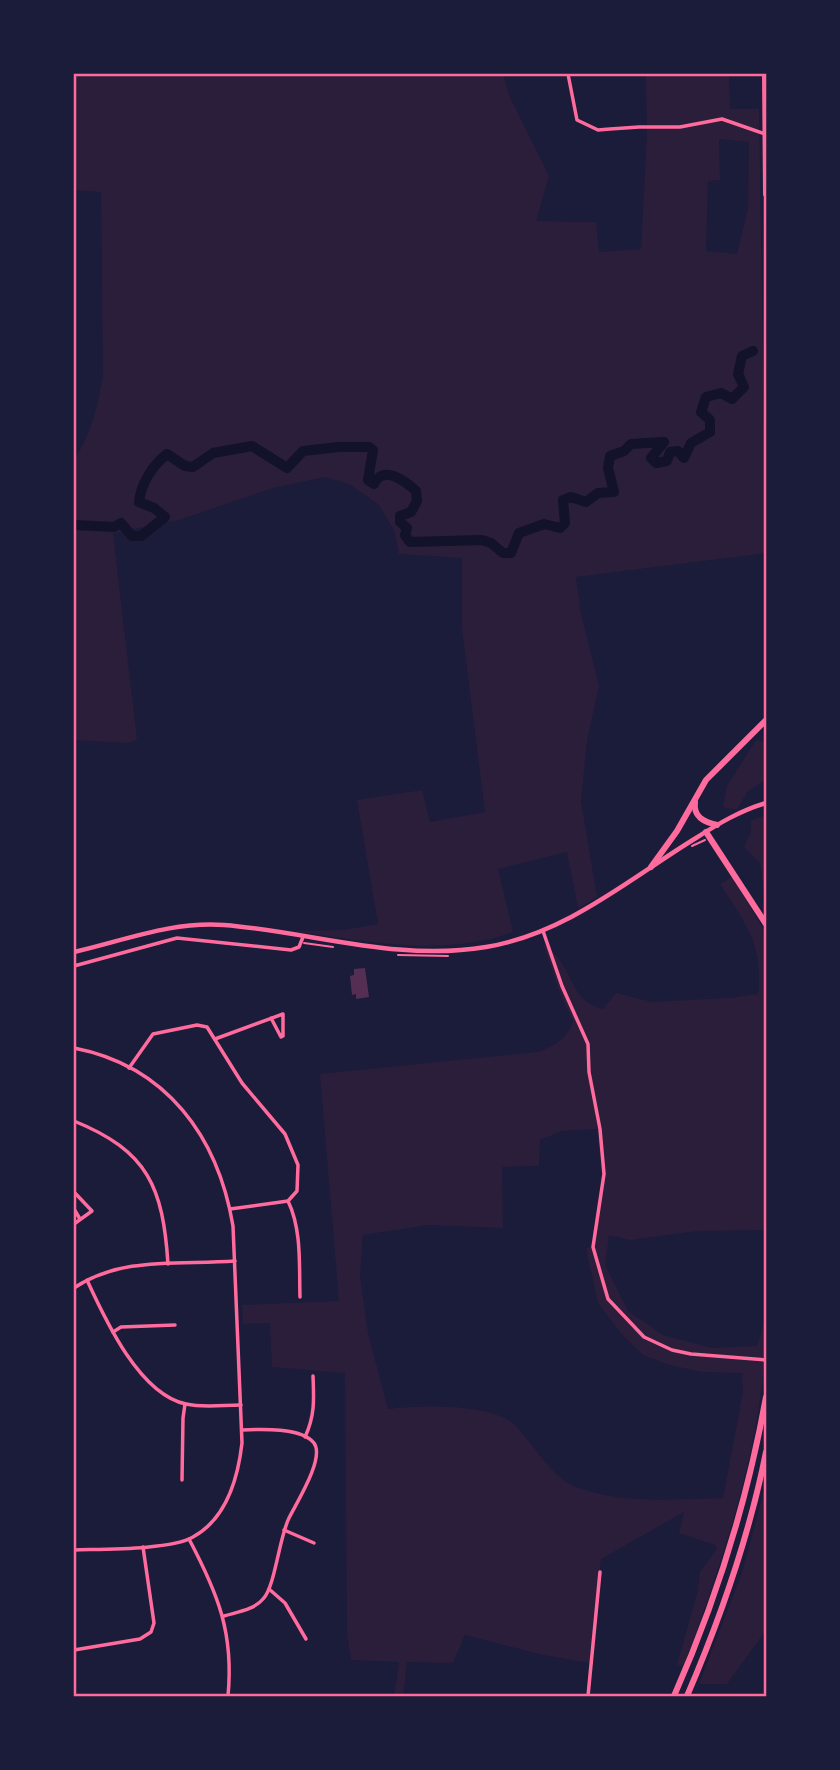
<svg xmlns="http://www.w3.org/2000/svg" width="840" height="1770" viewBox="0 0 840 1770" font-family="Rubik,sans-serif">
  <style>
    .green { fill: #2a1e3b; fill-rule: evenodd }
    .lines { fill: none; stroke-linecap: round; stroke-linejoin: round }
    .river { stroke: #12122b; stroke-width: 10 }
    .building { fill: #542f53 }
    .path { stroke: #ff6b9d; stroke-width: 2 }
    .minor { stroke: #ff6b9d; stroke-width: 3.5 }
    .tertiary { stroke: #ff6b9d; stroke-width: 4.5 }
    .trunk { stroke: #ff6b9d; stroke-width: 6 }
    .neatline { fill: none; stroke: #ff6b9d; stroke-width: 2.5 }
  </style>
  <rect width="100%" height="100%" fill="#1b1b3a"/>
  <g class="green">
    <path d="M 74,74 L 503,74 L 509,95 L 549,176 L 536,221 L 596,222 L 599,252 L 641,249 L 647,134 L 646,74 L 691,74 L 692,76 L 706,74 L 729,74 L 730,109 L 759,109 L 766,553 L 576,577 L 581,614 L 599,686 L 587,741 L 581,801 L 597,897 L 578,908 L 567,852 L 498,869 L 513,932 C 444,958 365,941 294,931 L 344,930 L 378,924 L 357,800 L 422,790 L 430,822 L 485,812 L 462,628 L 462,558 L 399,554 L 394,530 L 378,504 L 349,484 L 325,477 L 273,488 L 179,520 L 113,533 L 137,740 L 128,743 L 74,740 L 74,455 L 77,455 C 92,432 98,403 103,376 L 101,192 L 74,190 ZM 719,139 L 749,142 L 748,208 L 737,254 L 706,251 L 708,181 L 720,180 Z"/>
    <path d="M 756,740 L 766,741 L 765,780 L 747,792 L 737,810 L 723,807 L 727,786 Z"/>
    <path d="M 766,815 L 766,906 L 760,863 L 744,847 L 751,832 L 751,821 Z"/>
    <path d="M 732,877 L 766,933 L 766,1230 L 697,1231 L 630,1240 L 609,1235 L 605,1265 L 628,1311 L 663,1335 L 712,1348 L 757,1346 L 766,1316 C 767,1434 724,1556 684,1666 L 677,1665 L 698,1590 L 700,1572 L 717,1549 L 715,1545 L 679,1533 L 684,1512 L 601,1559 L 590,1663 L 543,1655 L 465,1635 L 453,1663 L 407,1662 L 403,1696 L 394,1696 L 399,1662 L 351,1660 L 347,1632 L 345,1373 L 272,1367 L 270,1323 L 243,1324 L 242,1305 L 339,1301 L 320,1074 L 538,1052 C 554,1046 568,1038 573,1021 L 560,994 L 543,943 C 548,948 555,953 559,959 C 575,980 573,1001 603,1009 L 616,993 L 652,1002 L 729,998 L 758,994 C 764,945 745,923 720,884 ZM 597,1129 L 602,1174 L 593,1232 L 593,1247 L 586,1248 L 598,1303 L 619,1331 L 643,1355 L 669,1365 L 703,1372 L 742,1373 L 743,1392 L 723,1498 C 675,1499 620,1505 574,1486 C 550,1475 532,1442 514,1424 C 491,1403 418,1405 388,1409 L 368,1333 L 360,1276 L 363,1235 L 428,1225 L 503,1228 L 502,1167 L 539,1166 L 540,1140 L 562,1131 Z"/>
    <path d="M 766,1484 L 766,1630 L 727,1684 L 699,1684 L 742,1573 Z"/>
  </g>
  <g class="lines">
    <path class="river" d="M 74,525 L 114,527 L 121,523 L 132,536 L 141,536 L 165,517 L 154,508 L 139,502 C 141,483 153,465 167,454 L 185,466 L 193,467 L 213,453 L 252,446 L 287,468 L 303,451 L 339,447 L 369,447 L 373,450 L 368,480 L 374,484 C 383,464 405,481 416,491 L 417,501 L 411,512 L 400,516 L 400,522 L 407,528 L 405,535 L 410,542 L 482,540 L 491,543 L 503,553 L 511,553 L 519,533 L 544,524 L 560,528 L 565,523 L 563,500 L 571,497 L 586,502 L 598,493 L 614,492 L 608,468 L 610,456 L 624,451 L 631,444 L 664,442 L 651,458 L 656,463 L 667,461 L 670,452 L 678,451 L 684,458 L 691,443 L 710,432 L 710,420 L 701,412 L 706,397 L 721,393 L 732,399 L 744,387 L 738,374 L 742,356 L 753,351"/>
  </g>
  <path class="building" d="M 365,968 L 369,997 L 356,999 L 356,994 L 352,995 L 350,976 L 354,975 L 354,969 Z"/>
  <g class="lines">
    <g class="path">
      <path d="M 692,846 L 705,840"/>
      <path d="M 304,943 L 333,947"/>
      <path d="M 398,955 L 448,956"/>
    </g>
    <g class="minor">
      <path d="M 568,74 L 577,120 L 598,130 L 610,129 L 639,127 L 680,127 L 722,119 L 765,134"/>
      <path d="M 543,931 L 562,986 L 588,1044 L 589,1072 L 600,1129 L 604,1174 L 593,1247 L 608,1299 L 644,1337 L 672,1350 L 691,1354 L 766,1360"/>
      <path d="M 74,966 L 177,938 L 291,950 L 299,947 L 303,937"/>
      <path d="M 215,1039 L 283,1014 L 283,1036 L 281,1037 L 271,1018"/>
      <path d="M 74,1048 C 167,1066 218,1137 233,1226 L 242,1443 C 238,1478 226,1519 193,1537 C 171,1550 101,1549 74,1550"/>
      <path d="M 129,1068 L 153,1034 L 197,1025 L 207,1027 L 242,1083 L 285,1134 L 298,1165 L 297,1191 L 288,1201 L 230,1209"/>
      <path d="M 74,1121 C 148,1151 163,1187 168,1264"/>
      <path d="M 74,1192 L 92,1211 L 74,1224"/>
      <path d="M 288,1201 C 302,1230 299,1266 300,1297"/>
      <path d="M 74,1209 L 80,1219"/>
      <path d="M 87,1280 C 105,1319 139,1394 186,1404 C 203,1408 223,1405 241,1405"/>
      <path d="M 74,1288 C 121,1256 180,1265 235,1261"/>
      <path d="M 113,1332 L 121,1327 L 175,1325"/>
      <path d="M 305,1437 C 315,1416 314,1399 313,1376"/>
      <path d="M 182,1480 L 183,1418 L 185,1404"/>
      <path d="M 284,1530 L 314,1543"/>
      <path d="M 189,1539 C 218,1594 234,1633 228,1696"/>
      <path d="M 269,1589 L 285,1603 L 306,1639"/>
      <path d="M 224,1616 C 237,1612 254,1610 263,1599 C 275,1587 279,1538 289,1518 C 297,1502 325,1458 314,1443 C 302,1427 260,1429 242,1430"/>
      <path d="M 74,1650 L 140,1639 L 151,1632 L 154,1623 L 143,1547"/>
      <path d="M 588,1696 L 600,1572"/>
    </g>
    <path class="tertiary" d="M 74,952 C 123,941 172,921 224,925 C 312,932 397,962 486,947 C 566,934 629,879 696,838 C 718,824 741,810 766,803"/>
    <g class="trunk">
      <path d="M 765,74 L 766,194"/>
      <path d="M 695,802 C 693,817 704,822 717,825"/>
      <path d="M 706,832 L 766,924"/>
      <path d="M 651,867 L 677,831 L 706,780 L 766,720"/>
      <path d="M 674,1696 C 717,1599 747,1502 766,1397"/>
      <path d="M 687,1696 C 721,1617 749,1537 766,1452"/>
    </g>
  </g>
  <rect width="840" height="1770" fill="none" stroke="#1b1b3a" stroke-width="150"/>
  <rect x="75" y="75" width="690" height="1620" class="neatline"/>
</svg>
